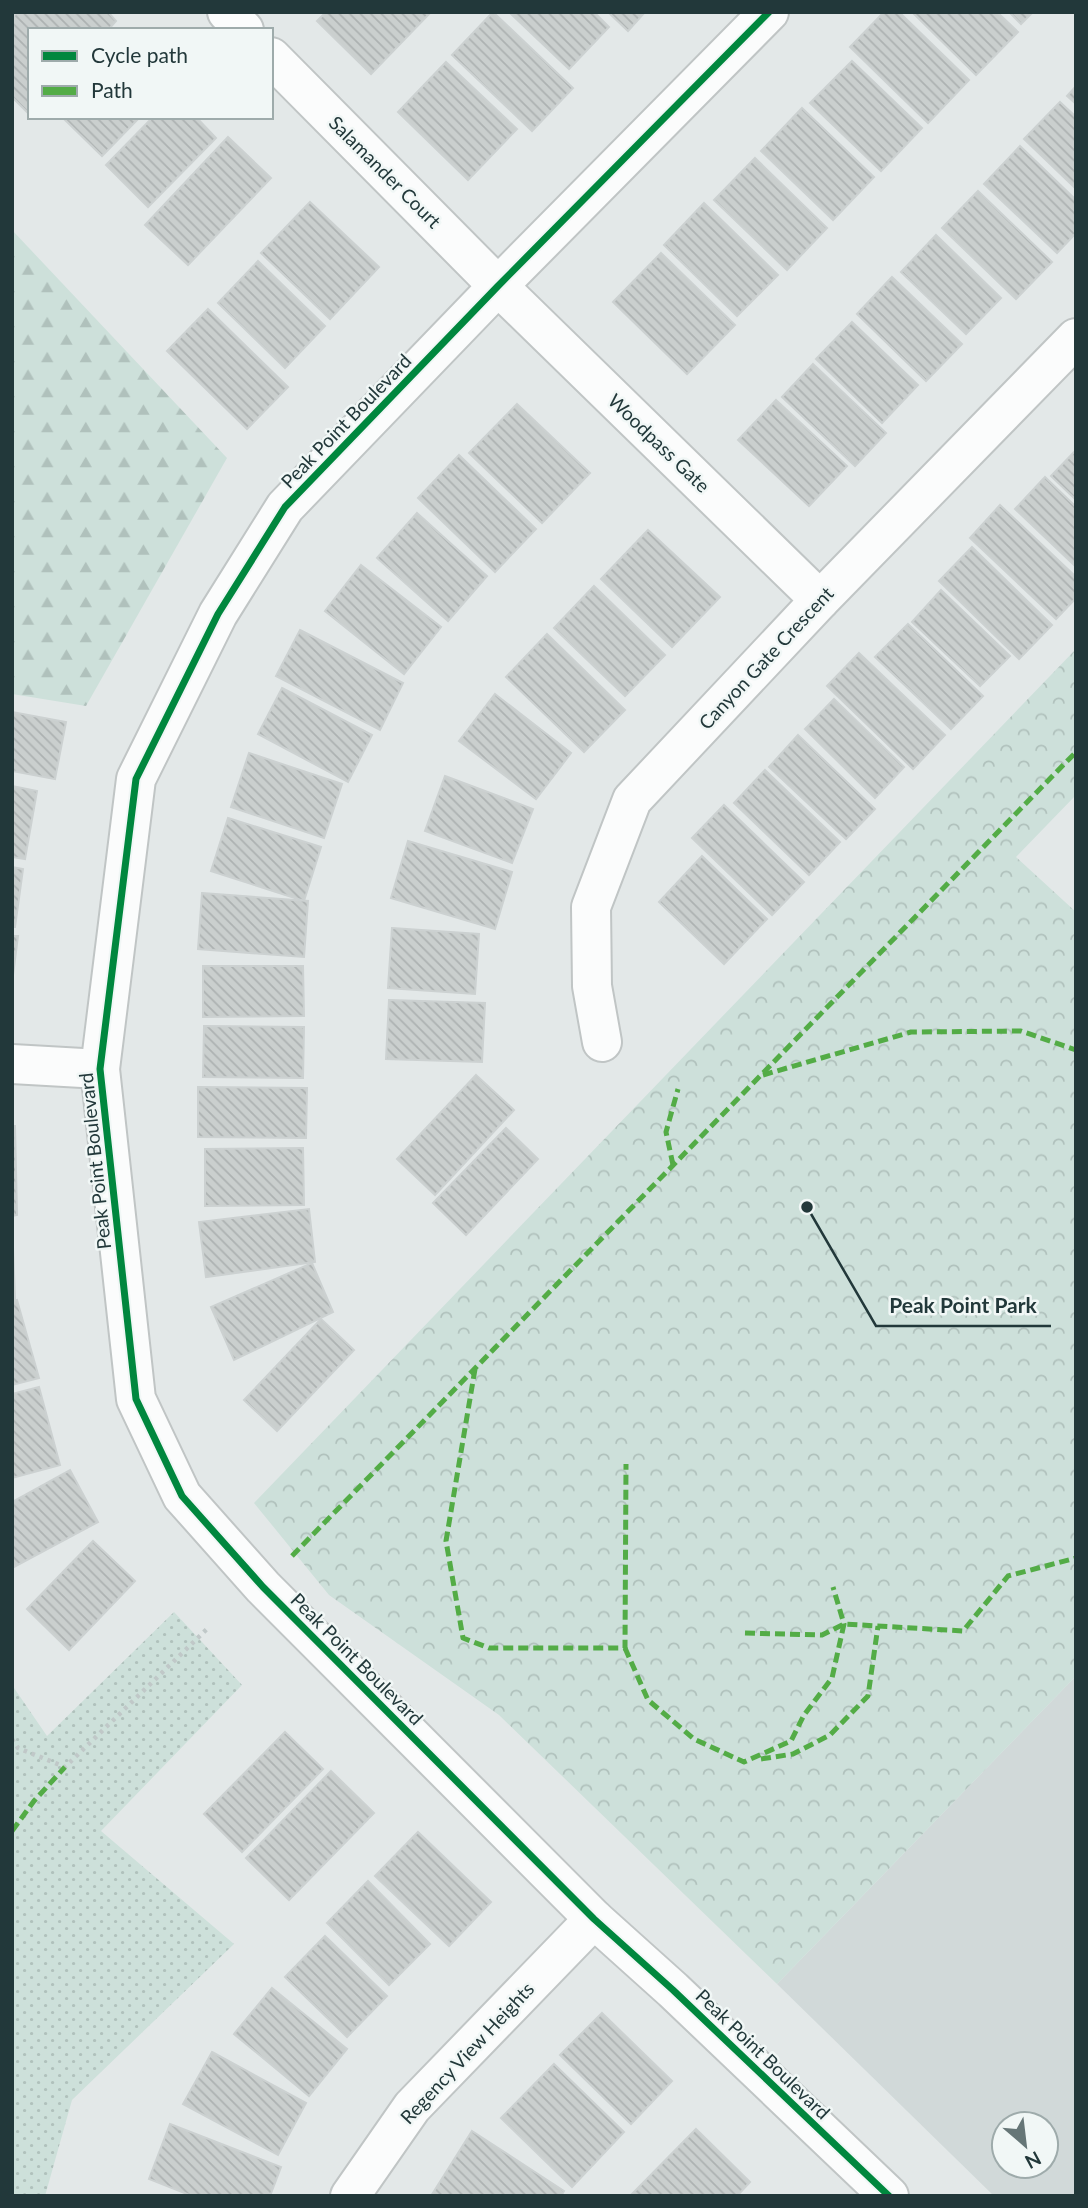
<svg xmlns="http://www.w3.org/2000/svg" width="1088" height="2208" viewBox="0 0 1088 2208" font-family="Lato,sans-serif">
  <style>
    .built { fill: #d1d9d9; fill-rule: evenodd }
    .grass { fill: url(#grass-dots) }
    .forest { fill: url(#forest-firs) }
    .park { fill: url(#park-crowns) }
    .building { fill: url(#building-back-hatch); stroke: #ccd1d1; stroke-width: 2 }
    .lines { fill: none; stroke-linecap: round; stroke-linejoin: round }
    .minor-casing { stroke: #c0c5c5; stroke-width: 42 }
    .path { stroke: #c0c8c8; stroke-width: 4.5; stroke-dasharray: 3.5 5; stroke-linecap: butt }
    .minor { stroke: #fbfcfc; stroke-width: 38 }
    .quiet { stroke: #53ac46; stroke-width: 5; stroke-dasharray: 10 5; stroke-linecap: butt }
    .cycleway-casing { stroke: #f1f7f6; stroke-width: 11 }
    .cycleway { stroke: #00873e; stroke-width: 7 }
    .labels { text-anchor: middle; stroke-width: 5; stroke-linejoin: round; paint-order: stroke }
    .street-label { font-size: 19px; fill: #22383a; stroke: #f1f7f6 }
    .leader { fill: none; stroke: #22383a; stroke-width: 2.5 }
    .callout-dot { fill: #22383a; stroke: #f1f7f6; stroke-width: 2.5 }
    .callout-label { font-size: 21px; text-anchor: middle; font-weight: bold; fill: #22383a; stroke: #f1f7f6; stroke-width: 5; stroke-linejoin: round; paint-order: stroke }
  </style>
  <defs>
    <pattern id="grass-dots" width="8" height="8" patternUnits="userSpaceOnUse" patternTransform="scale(1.75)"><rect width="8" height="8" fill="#cde0da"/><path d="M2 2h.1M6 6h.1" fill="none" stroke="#b0c1bc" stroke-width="1.8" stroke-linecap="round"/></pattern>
    <pattern id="forest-firs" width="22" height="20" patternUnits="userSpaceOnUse" patternTransform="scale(1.75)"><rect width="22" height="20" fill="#cde0da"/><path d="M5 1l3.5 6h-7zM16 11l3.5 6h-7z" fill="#b0c1bc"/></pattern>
    <pattern id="park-crowns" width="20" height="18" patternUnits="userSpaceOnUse" patternTransform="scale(1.75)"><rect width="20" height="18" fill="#cde0da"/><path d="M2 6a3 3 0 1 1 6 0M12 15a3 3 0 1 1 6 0" fill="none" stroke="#b0c1bc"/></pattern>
    <pattern id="building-back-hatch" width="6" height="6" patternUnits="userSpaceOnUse" patternTransform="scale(1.75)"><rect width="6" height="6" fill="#cacfce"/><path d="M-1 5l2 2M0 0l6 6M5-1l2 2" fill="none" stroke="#adb2b2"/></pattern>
  </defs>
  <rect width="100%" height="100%" fill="#e3e8e8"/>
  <path class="built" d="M 1076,1676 L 1076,2196 L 994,2196 L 777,1984 ZM 1004,2124 L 1046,2124 L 1046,2166 L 1004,2166 Z"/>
  <path class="grass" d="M 174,1612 L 242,1685 L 101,1831 L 234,1944 L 72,2100 L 45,2196 L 12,2196 L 12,1685 L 47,1736 Z"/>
  <path class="forest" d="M 12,230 L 227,458 L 86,706 L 12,694 Z"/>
  <path class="park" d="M 1076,649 L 1076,795 L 1016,857 L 1076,912 L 1076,1676 L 777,1984 L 499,1715 L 329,1595 L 254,1503 Z"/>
  <g class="building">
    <path d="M 17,12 L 108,12 L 116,21 L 108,30 L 30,30 L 30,109 L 27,112 L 12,97 L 12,18 Z"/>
    <path d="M 326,12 L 431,12 L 371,74 L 317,21 Z"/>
    <path d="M 493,12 L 573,88 L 532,131 L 452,55 Z"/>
    <path d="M 509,12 L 594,12 L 609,27 L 569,69 Z"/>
    <path d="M 608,12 L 645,12 L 628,31 Z"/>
    <path d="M 884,12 L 899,12 L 969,80 L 928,123 L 850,47 Z"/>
    <path d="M 912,12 L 997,12 L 1018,32 L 976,75 Z"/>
    <path d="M 1009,12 L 1033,12 L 1021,24 Z"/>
    <path d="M 852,61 L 922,128 L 881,171 L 810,103 Z"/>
    <path d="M 446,62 L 517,129 L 468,180 L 398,112 Z"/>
    <path d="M 1076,86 L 1076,104 L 1067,96 Z"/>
    <path d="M 1060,102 L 1076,117 L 1076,189 L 1024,139 Z"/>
    <path d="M 802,108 L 874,177 L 833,220 L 761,151 Z"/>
    <path d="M 62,117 L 140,117 L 102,156 Z"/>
    <path d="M 153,117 L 196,117 L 216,138 L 148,207 L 106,165 Z"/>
    <path d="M 228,137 L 271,178 L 188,265 L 145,225 Z"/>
    <path d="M 1020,146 L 1076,200 L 1076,233 L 1057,253 L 984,184 Z"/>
    <path d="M 755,158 L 827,228 L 787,270 L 714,200 Z"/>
    <path d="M 978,191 L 1052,262 L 1016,299 L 942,228 Z"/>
    <path d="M 310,202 L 379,267 L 330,319 L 261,253 Z"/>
    <path d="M 704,203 L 778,275 L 737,316 L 664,245 Z"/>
    <path d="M 936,235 L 1001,298 L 966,334 L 901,272 Z"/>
    <path d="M 661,253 L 735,325 L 687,374 L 613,302 Z"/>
    <path d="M 258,261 L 325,326 L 285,368 L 218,303 Z"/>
    <path d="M 892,277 L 962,344 L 926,381 L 857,314 Z"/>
    <path d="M 208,309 L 288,387 L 247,429 L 167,351 Z"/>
    <path d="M 852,322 L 918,385 L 882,423 L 816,359 Z"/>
    <path d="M 813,364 L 886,433 L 855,466 L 782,397 Z"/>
    <path d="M 776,400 L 847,466 L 809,506 L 738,440 Z"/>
    <path d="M 517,404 L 590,473 L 542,523 L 469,453 Z"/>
    <path d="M 1076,450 L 1076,500 L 1051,476 Z"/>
    <path d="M 459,455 L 536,529 L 495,572 L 418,498 Z"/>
    <path d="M 1045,477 L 1076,507 L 1076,567 L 1015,509 Z"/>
    <path d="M 1000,505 L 1076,577 L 1076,598 L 1056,619 L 970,538 Z"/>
    <path d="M 417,513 L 487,576 L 448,621 L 377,558 Z"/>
    <path d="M 648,530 L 720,597 L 672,647 L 601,579 Z"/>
    <path d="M 972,547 L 1052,625 L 1019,659 L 939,581 Z"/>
    <path d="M 361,565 L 441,627 L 404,674 L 325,611 Z"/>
    <path d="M 594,586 L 665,655 L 625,696 L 554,628 Z"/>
    <path d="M 941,590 L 1010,656 L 980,686 L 912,622 Z"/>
    <path d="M 908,624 L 983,696 L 951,729 L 875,657 Z"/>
    <path d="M 300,630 L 403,683 L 380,730 L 276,676 Z"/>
    <path d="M 547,634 L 625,710 L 584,752 L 506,677 Z"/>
    <path d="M 859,653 L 945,735 L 913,769 L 827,686 Z"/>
    <path d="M 282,688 L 372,735 L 348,782 L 258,734 Z"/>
    <path d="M 495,694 L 571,753 L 536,799 L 459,741 Z"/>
    <path d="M 834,699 L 904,767 L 875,798 L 805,729 Z"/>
    <path d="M 12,712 L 66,722 L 55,779 L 12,771 Z"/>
    <path d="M 798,735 L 875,809 L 846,839 L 769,767 Z"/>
    <path d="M 249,753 L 342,784 L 324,838 L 231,807 Z"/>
    <path d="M 765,770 L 840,842 L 809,875 L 734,803 Z"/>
    <path d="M 445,776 L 533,809 L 512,863 L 425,831 Z"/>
    <path d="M 12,786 L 37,791 L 25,859 L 12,857 Z"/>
    <path d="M 724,805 L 804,882 L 772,915 L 692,838 Z"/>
    <path d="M 228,818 L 321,847 L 304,901 L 211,871 Z"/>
    <path d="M 408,841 L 512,872 L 495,929 L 391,898 Z"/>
    <path d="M 702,856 L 767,919 L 724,964 L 659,902 Z"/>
    <path d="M 12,867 L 23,869 L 15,927 L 12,927 Z"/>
    <path d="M 202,893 L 308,901 L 304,957 L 198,949 Z"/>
    <path d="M 392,928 L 479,934 L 475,994 L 388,988 Z"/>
    <path d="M 12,936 L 18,936 L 12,983 Z"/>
    <path d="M 203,966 L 303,966 L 304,1016 L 203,1017 Z"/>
    <path d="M 389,1000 L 485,1003 L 482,1062 L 386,1059 Z"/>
    <path d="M 204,1026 L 304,1027 L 303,1078 L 203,1077 Z"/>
    <path d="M 476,1075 L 514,1110 L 435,1195 L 397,1159 Z"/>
    <path d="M 198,1087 L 307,1088 L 306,1138 L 198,1137 Z"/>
    <path d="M 12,1126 L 15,1126 L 17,1215 L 12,1216 Z"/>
    <path d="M 506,1128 L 538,1159 L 466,1235 L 433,1203 Z"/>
    <path d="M 303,1148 L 304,1205 L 205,1206 L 205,1149 Z"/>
    <path d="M 309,1209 L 315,1262 L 206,1277 L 199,1222 Z"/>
    <path d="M 12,1222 L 15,1299 L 12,1299 Z"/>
    <path d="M 312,1263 L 333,1312 L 234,1360 L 211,1307 Z"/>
    <path d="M 17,1300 L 39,1378 L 12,1385 L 12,1301 Z"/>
    <path d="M 321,1319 L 354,1350 L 277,1431 L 244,1400 Z"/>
    <path d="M 39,1387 L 60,1465 L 12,1478 L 12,1394 Z"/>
    <path d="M 70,1470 L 98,1522 L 12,1568 L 12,1502 Z"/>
    <path d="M 93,1541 L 135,1581 L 69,1650 L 27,1609 Z"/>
    <path d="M 285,1732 L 323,1769 L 242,1852 L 204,1814 Z"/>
    <path d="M 331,1771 L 374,1813 L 289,1900 L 246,1858 Z"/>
    <path d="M 418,1832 L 491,1902 L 449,1946 L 375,1876 Z"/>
    <path d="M 368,1881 L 430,1944 L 389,1985 L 327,1923 Z"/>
    <path d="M 325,1936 L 387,1996 L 347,2037 L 285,1977 Z"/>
    <path d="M 272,1988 L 347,2049 L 309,2096 L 234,2034 Z"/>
    <path d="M 602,2013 L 672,2081 L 631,2124 L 560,2055 Z"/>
    <path d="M 212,2052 L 306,2103 L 278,2155 L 183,2104 Z"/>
    <path d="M 554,2064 L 624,2132 L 572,2187 L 501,2118 Z"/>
    <path d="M 170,2124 L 281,2167 L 270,2196 L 192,2196 L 149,2179 Z"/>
    <path d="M 696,2129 L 750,2182 L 737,2196 L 630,2196 Z"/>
    <path d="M 472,2131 L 564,2191 L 561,2196 L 431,2196 Z"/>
  </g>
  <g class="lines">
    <defs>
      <g id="minor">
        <path d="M 227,12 L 244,30"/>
        <path d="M 769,12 L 498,286 L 285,507 L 218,614 L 136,779 L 100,1069 L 136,1399 L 182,1496 L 263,1587 L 594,1919 L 673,1990 L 889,2196"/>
        <path d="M 271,57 L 498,286 L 820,600"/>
        <path d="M 602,1042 L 592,986 L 591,907 L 632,800 L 820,600 L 1076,338"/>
        <path d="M 12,1064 L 100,1069"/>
        <path d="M 350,2196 L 412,2107 L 594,1919"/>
      </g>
    </defs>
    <use href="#minor" class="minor-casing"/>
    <path class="path" d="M 12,1739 L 18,1748 L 65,1767 L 209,1627"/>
    <use href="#minor" class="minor"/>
    <g class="quiet">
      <path d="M 763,1075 L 911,1032 L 1021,1031 L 1076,1050"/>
      <path d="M 673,1165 L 666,1132 L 678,1089"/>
      <path d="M 475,1369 L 446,1541 L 463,1638 L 489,1648 L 625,1648 L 626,1464"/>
      <path d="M 292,1556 L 1076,752"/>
      <path d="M 745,1633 L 822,1635 L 844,1624 L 963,1631 L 1008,1576 L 1076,1558"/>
      <path d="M 625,1648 L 648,1700 L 694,1739 L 744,1762 L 791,1741 L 804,1715 L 832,1678 L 844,1624 L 833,1587"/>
      <path d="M 761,1759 L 793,1754 L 830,1735 L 868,1696 L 878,1626"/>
      <path d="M 12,1831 L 34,1801 L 65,1767"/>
    </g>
    <defs>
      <path id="cycleway" d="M 769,12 L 498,286 L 285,507 L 218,614 L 136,779 L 100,1069 L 136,1399 L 182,1496 L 263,1587 L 594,1919 L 673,1990 L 889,2196"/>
    </defs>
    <use href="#cycleway" class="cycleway-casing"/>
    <use href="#cycleway" class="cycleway"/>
  </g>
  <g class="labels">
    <g class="street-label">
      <text transform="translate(385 172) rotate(45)" y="7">Salamander Court</text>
      <text transform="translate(346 421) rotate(-46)" y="7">Peak Point Boulevard</text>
      <text transform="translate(659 443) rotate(44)" y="7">Woodpass Gate</text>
      <text transform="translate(766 658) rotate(-47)" y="7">Canyon Gate Crescent</text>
      <text transform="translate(95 1161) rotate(-96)" y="7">Peak Point Boulevard</text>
      <text transform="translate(357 1659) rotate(45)" y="7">Peak Point Boulevard</text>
      <text transform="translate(467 2053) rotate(-47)" y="7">Regency View Heights</text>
      <text transform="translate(763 2054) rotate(44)" y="7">Peak Point Boulevard</text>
    </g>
  </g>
  <path class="leader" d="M807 1207L876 1326H1051"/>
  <circle class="callout-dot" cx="807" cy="1207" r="7"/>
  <g class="callout-label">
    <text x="963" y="1313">Peak Point Park</text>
  </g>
  <rect width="1088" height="2208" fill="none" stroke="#22383a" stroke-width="28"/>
  <rect x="28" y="28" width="245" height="91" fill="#f1f7f6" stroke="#9eabab" stroke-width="2"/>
  <rect x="42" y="51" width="35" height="10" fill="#00873e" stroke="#9eabab" stroke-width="2"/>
  <text x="91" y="63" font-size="21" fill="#22383a">Cycle path</text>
  <rect x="42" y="86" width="35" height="10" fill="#53ac46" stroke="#9eabab" stroke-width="2"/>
  <text x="91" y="98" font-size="21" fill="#22383a">Path</text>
  <g transform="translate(1025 2145) rotate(152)"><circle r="33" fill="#f1f7f6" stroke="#9eabab" stroke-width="2"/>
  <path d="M0-5L12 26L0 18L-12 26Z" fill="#667677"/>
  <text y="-10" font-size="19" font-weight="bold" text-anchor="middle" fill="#22383a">N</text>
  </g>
</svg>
